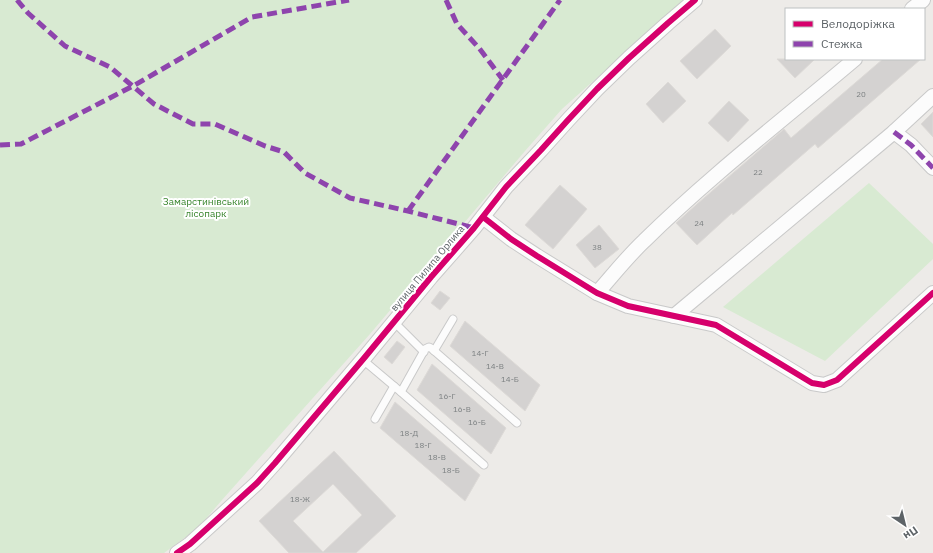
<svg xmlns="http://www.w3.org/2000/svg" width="933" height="553" viewBox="0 0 933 553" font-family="'IBM Plex Sans',sans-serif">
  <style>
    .green { fill: #d8ead2 }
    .building { fill: #d4d2d1; stroke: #dddad7; fill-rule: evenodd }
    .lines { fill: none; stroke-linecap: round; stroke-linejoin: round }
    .lane-casing { stroke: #c9c9c9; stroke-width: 9 }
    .street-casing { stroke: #c9c9c9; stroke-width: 16 }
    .lane { stroke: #fcfcfc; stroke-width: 7 }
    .street { stroke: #fcfcfc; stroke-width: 14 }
    .quiet { stroke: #8e44ad; stroke-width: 5; stroke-dasharray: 10 5; stroke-linecap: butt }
    .cycleway-casing { stroke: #fff; stroke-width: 8 }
    .cycleway { stroke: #d6006c; stroke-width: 6 }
    .labels { text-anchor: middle; stroke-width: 4; stroke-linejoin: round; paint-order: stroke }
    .number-label { font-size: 8px; fill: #7c8082 }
    .park-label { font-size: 10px; fill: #38852d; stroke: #fff }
    .street-label { font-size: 10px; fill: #5d6367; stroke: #fff }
  </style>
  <rect width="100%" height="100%" fill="#edebe8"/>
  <g class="green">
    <path d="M 0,0 L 684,0 L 562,109 L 525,151 L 370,334 L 222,500 L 198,528 L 164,553 L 0,553 Z"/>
    <path d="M 869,183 L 933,244 L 933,259 L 825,361 L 723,307 Z"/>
  </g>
  <g class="building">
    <path d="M 715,29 L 731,46 L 697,79 L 680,61 Z"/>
    <path d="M 777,59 L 815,59 L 795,78 Z"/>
    <path d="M 883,59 L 921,59 L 818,148 L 815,144 L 733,215 L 732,213 L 697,245 L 676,223 L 697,204 L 784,129 L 791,138 Z"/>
    <path d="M 668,82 L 686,101 L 663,123 L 646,104 Z"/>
    <path d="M 729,101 L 749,120 L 728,142 L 708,123 Z"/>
    <path d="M 933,112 L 933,137 L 921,124 Z"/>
    <path d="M 560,185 L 587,209 L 553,249 L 525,225 Z"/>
    <path d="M 599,225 L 619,249 L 595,268 L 576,245 Z"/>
    <path d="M 440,291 L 450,298 L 440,310 L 431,303 Z"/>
    <path d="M 465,321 L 540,385 L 525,411 L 450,346 Z"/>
    <path d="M 397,341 L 405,347 L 392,364 L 384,357 Z"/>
    <path d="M 432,364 L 506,428 L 491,454 L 417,390 Z"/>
    <path d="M 395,402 L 480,475 L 465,501 L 380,428 Z"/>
    <path d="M 334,451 L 396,516 L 356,553 L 289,553 L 259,521 ZM 333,484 L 362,515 L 323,552 L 293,521 Z"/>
  </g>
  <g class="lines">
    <defs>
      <g id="lane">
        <path d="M 394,322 L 424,352"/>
        <path d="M 434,351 L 453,319"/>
        <path d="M 363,360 L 401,392"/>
        <path d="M 375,419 L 394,386"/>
        <path d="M 484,465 L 401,392 L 425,349 L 429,347 L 431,348 L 517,423"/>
      </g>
      <g id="street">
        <path d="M 912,9 L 923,0"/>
        <path d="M 894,132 L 911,145 L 933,168"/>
        <path d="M 483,217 L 511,239 L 537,256 L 597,293 L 628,306 L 716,325 L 812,383 L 824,385 L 837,380 L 933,293"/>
        <path d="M 597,293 C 613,275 627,257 644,241 C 710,176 784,119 855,59"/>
        <path d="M 674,316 L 894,132 L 933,96"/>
        <path d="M 177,553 L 190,544 L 257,483 L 275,463 L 365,357 L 431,277 L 474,228 L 506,187 L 541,150 L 568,120 L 597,89 L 629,58 L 668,23 L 695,0"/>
      </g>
    </defs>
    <use href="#lane" class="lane-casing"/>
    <use href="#street" class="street-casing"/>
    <use href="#lane" class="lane"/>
    <use href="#street" class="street"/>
    <g class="quiet">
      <path d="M 17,0 L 28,13 L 65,46 L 110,67 L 154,104 L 193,124 L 215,124 L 265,146 L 284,152 L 305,173 L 350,198 L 408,211 L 474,228"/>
      <path d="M 446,0 L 457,24 L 479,48 L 503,80"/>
      <path d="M 894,132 L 911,145 L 933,168"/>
      <path d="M 0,145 L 21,144 L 133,86 L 252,17 L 349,0"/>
      <path d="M 408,211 L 560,0"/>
    </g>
    <defs>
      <g id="cycleway">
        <path d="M 483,217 L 511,239 L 537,256 L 597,293 L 628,306 L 716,325 L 812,383 L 824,385 L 837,380 L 933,293"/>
        <path d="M 177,553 L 190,544 L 257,483 L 275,463 L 365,357 L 431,277 L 474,228 L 506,187 L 541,150 L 568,120 L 597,89 L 629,58 L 668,23 L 695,0"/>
      </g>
    </defs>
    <use href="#cycleway" class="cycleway-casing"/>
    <use href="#cycleway" class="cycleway"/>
  </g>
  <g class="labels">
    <g class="number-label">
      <text x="861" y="97">20</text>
      <text x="758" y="175">22</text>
      <text x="699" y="226">24</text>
      <text x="597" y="250">38</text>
      <text x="480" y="356">14-Г</text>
      <text x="495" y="369">14-В</text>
      <text x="510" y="382">14-Б</text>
      <text x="447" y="399">16-Г</text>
      <text x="462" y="412">16-В</text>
      <text x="477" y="425">16-Б</text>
      <text x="409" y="436">18-Д</text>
      <text x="423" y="448">18-Г</text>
      <text x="437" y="460">18-В</text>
      <text x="451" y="473">18-Б</text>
      <text x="300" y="502">18-Ж</text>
    </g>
    <g class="park-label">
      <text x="206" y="205">Замарстинівський<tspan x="206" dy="12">лісопарк</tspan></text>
    </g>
    <g class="street-label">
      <text transform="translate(427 268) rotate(-50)" y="4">вулиця Пилипа Орлика</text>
    </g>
  </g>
  <rect x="785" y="8" width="140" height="52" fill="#ffffff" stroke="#bec1c2"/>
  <rect x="793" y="21" width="20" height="6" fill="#d6006c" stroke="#bec1c2"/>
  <text x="821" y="28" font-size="12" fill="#5d6367">Велодоріжка</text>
  <rect x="793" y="41" width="20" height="6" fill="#8e44ad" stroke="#bec1c2"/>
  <text x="821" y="48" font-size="12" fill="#5d6367">Стежка</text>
  <g transform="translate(905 525) rotate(145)" stroke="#ffffff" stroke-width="3" paint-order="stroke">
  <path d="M0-3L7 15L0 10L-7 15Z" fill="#5d6367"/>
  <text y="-6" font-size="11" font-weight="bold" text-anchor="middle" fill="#5d6367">Пн</text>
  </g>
</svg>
